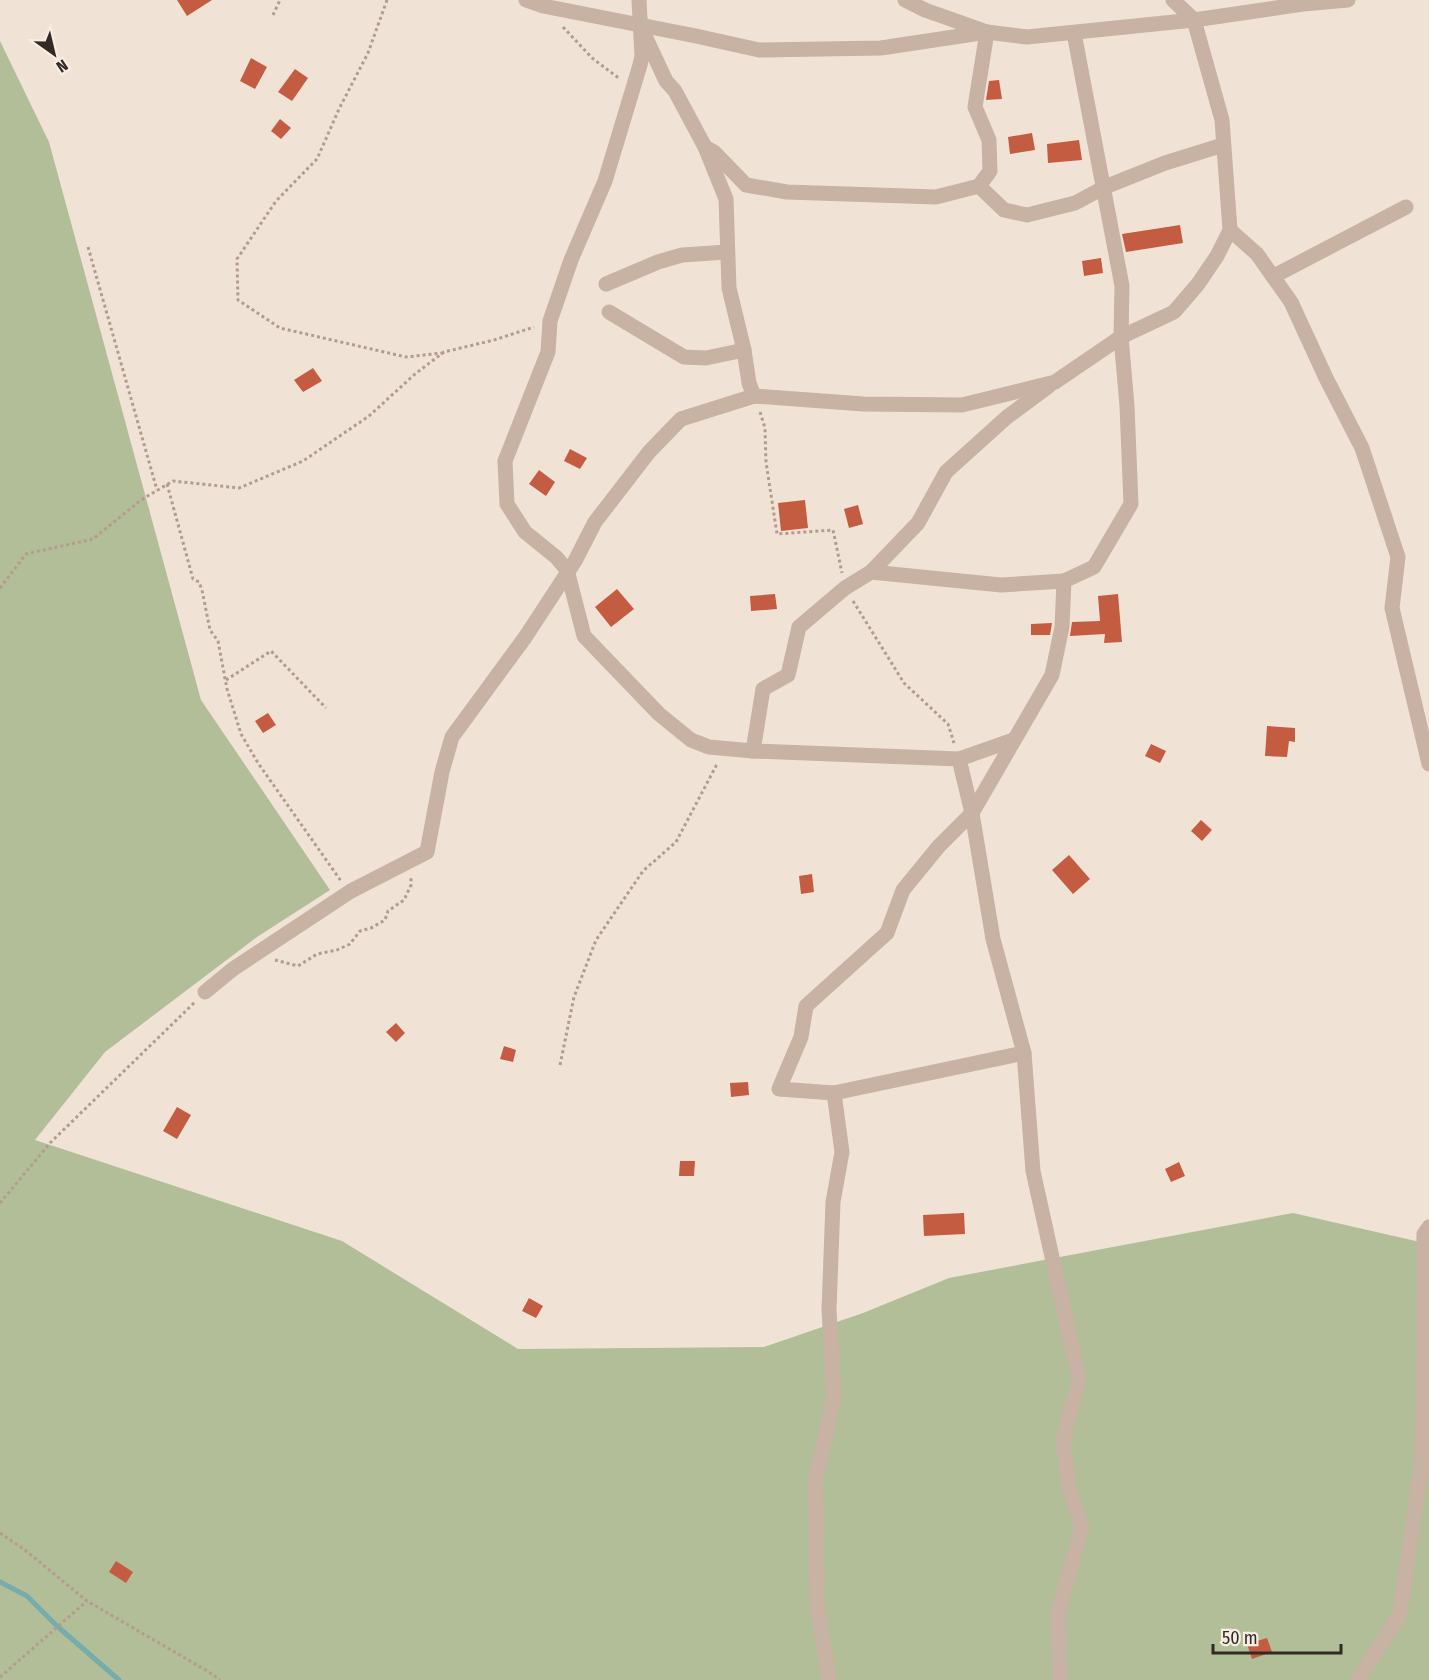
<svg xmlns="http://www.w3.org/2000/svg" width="1429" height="1680" viewBox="0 0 1429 1680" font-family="'Fira Sans Condensed',sans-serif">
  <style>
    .green { fill: #b2be97 }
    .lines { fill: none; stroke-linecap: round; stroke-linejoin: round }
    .stream { stroke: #76acac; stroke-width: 5 }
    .building { fill: #c35c41 }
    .path { stroke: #b39c8e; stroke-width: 3; stroke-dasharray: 3 3; stroke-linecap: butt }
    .minor { stroke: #c7b2a3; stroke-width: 15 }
    .tertiary { stroke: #c7b2a3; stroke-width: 15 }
  </style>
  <rect width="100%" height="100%" fill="#f0e3d6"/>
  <path class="green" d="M 0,41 L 49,142 L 201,700 L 330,890 L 257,937 L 105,1052 L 35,1140 L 342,1241 L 518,1349 L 764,1347 L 863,1313 L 949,1278 L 1293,1213 L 1429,1244 L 1429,1680 L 0,1680 Z"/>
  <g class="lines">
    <path class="stream" d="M 0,1582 L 27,1596 L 57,1626 L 119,1680"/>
  </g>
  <g class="building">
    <path d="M 177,0 L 212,0 L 187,16 Z"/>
    <path d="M 251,58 L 267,67 L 255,89 L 240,81 Z"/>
    <path d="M 295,69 L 308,78 L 292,101 L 278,92 Z"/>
    <path d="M 999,80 L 1002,99 L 986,100 L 989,81 Z"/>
    <path d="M 280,119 L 291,128 L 281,139 L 271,131 Z"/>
    <path d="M 1032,133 L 1035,150 L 1010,154 L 1008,137 Z"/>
    <path d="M 1079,140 L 1082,160 L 1048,163 L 1047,144 Z"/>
    <path d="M 1180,225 L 1183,243 L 1126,252 L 1122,234 Z"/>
    <path d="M 1101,258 L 1103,273 L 1084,276 L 1082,261 Z"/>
    <path d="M 313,368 L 322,381 L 303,392 L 294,380 Z"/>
    <path d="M 570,449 L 587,458 L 580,469 L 564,461 Z"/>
    <path d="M 539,470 L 555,482 L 546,496 L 529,484 Z"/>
    <path d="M 805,500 L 808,528 L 781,531 L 778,503 Z"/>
    <path d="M 858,505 L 863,524 L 849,528 L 844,509 Z"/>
    <path d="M 617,589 L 634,609 L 611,627 L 595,607 Z"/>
    <path d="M 775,594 L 777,609 L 751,611 L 750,596 Z"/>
    <path d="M 1118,594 L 1122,642 L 1104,643 L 1105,634 L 1070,636 L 1072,622 L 1100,621 L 1098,596 Z"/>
    <path d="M 1052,623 L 1050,635 L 1031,635 L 1031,624 Z"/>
    <path d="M 268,713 L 276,725 L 263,733 L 255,721 Z"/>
    <path d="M 1267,726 L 1295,728 L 1295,742 L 1289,741 L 1287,757 L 1265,756 Z"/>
    <path d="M 1151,744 L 1166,751 L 1160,763 L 1145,756 Z"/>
    <path d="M 1201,820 L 1212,830 L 1202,841 L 1191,831 Z"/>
    <path d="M 1069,855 L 1090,879 L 1073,894 L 1052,870 Z"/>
    <path d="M 812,874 L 814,892 L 801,894 L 799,876 Z"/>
    <path d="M 396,1023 L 405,1033 L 396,1042 L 386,1032 Z"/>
    <path d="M 504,1046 L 516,1050 L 513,1062 L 500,1059 Z"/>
    <path d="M 748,1082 L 749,1095 L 731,1097 L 730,1083 Z"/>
    <path d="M 177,1107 L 191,1115 L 177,1139 L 163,1131 Z"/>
    <path d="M 680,1161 L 695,1161 L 694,1176 L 679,1176 Z"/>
    <path d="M 1179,1162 L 1185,1176 L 1171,1182 L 1165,1169 Z"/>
    <path d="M 964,1213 L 965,1234 L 924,1236 L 923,1215 Z"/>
    <path d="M 529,1298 L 543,1306 L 536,1318 L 522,1311 Z"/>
    <path d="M 116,1561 L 133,1572 L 126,1583 L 109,1572 Z"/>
    <path d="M 1267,1638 L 1272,1652 L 1252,1659 L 1247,1644 Z"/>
  </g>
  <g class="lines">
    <g class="path">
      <path d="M 387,0 L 368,53 L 339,109 L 317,159 L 276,201 L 237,259 L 238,300 L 280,328 L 406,357 L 442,353"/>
      <path d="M 273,15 L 280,0"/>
      <path d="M 563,27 L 592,58 L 620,79"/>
      <path d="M 88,247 L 157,490"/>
      <path d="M 760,412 L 765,428 L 766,462 L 777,534 L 833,530 L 842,573"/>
      <path d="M 167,484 L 193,579 L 199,582 L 202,590 L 210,630 L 218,641 L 227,689 L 241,734 L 258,763 L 341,881"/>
      <path d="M 0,588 L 26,554 L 93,539 L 141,500 L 173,481 L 239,488 L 303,461 L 369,416 L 415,374 L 444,352 L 494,340 L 534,327"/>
      <path d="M 853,601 L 904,683 L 948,724 L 954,743"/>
      <path d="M 226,680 L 271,651 L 326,708"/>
      <path d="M 275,960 L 298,966 L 317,954 L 337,950 L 350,944 L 360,931 L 371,928 L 385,920 L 388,911 L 404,900 L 411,885 L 411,878"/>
      <path d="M 560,1065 L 574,997 L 596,940 L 643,871 L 676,842 L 717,764"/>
      <path d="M 0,1203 L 51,1142 L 195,1002"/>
      <path d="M 0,1533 L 25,1550 L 87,1601 L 209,1672 L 220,1680"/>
      <path d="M 0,1677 L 87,1601"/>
    </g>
    <g class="minor">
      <path d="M 639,0 L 642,56 L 640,65 L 605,181 L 571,260 L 550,321 L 548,352 L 505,461 L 507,504 L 525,532 L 556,557 L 567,570 L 584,636 L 659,714 L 691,740 L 709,747 L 753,751 L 959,759 L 1013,740"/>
      <path d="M 644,34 L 666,81 L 675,91 L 705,147 L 726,199 L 729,288 L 744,350 L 749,383 L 754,396"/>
      <path d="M 705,147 L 714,152 L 746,185 L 787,192 L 936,197 L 979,186 L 990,171 L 989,140 L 975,107 L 987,32 L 925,10 L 905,0"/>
      <path d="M 979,186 L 1004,210 L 1027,215 L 1075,203 L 1105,187 L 1165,163 L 1223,145"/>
      <path d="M 1230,230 L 1257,254 L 1291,302 L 1326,378 L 1362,448 L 1398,557 L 1392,608 L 1429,764"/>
      <path d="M 1274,276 L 1406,207"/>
      <path d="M 606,284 L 658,262 L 682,255 L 727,252"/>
      <path d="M 609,312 L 684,357 L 706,358 L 744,350"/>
      <path d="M 871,572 L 1001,585 L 1064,581"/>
      <path d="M 753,751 L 763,689 L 788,675 L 799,627 L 845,588 L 871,572 L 918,523 L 946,472 L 1007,417 L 1049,386"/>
      <path d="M 959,759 L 972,813 L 993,939 L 1024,1053 L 1033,1171 L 1079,1379 L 1063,1441 L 1069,1488 L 1082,1527 L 1058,1613 L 1060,1680"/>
      <path d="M 205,992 L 233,969 L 351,891 L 427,852 L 442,772 L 452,737 L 526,636 L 575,561 L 595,522 L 649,452 L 681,419 L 754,396 L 863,404 L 962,405 L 1055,382 L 1121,337 L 1174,312 L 1198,284 L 1217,256 L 1230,230 L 1222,120 L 1194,20 L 1173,0"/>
      <path d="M 1024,1053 L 834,1093 L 779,1089 L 801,1037 L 806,1006 L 887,933 L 903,890 L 939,846 L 972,813 L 1052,675 L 1062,627 L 1064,581 L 1094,567 L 1131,504 L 1127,406 L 1121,337 L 1122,286 L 1074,33"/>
      <path d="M 829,1680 L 817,1605 L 815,1482 L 834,1397 L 829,1310 L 833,1202 L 842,1152 L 834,1093"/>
      <path d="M 1358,1680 L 1400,1614 L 1422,1461 L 1424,1234 L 1429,1227"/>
    </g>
    <path class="tertiary" d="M 526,0 L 543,6 L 696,36 L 759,50 L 881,48 L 987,32 L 1027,37 L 1194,20 L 1303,4 L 1348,0"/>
  </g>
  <g transform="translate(54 54) rotate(146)" stroke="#f8ede2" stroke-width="4.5" paint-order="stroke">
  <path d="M0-4.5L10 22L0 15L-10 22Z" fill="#322925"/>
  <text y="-9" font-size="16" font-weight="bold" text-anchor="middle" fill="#322925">N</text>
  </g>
  <path d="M1213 1644v9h128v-9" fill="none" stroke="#322925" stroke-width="3"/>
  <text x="1222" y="1644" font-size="18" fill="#322925" stroke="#f8ede2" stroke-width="4.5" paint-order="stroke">50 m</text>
</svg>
